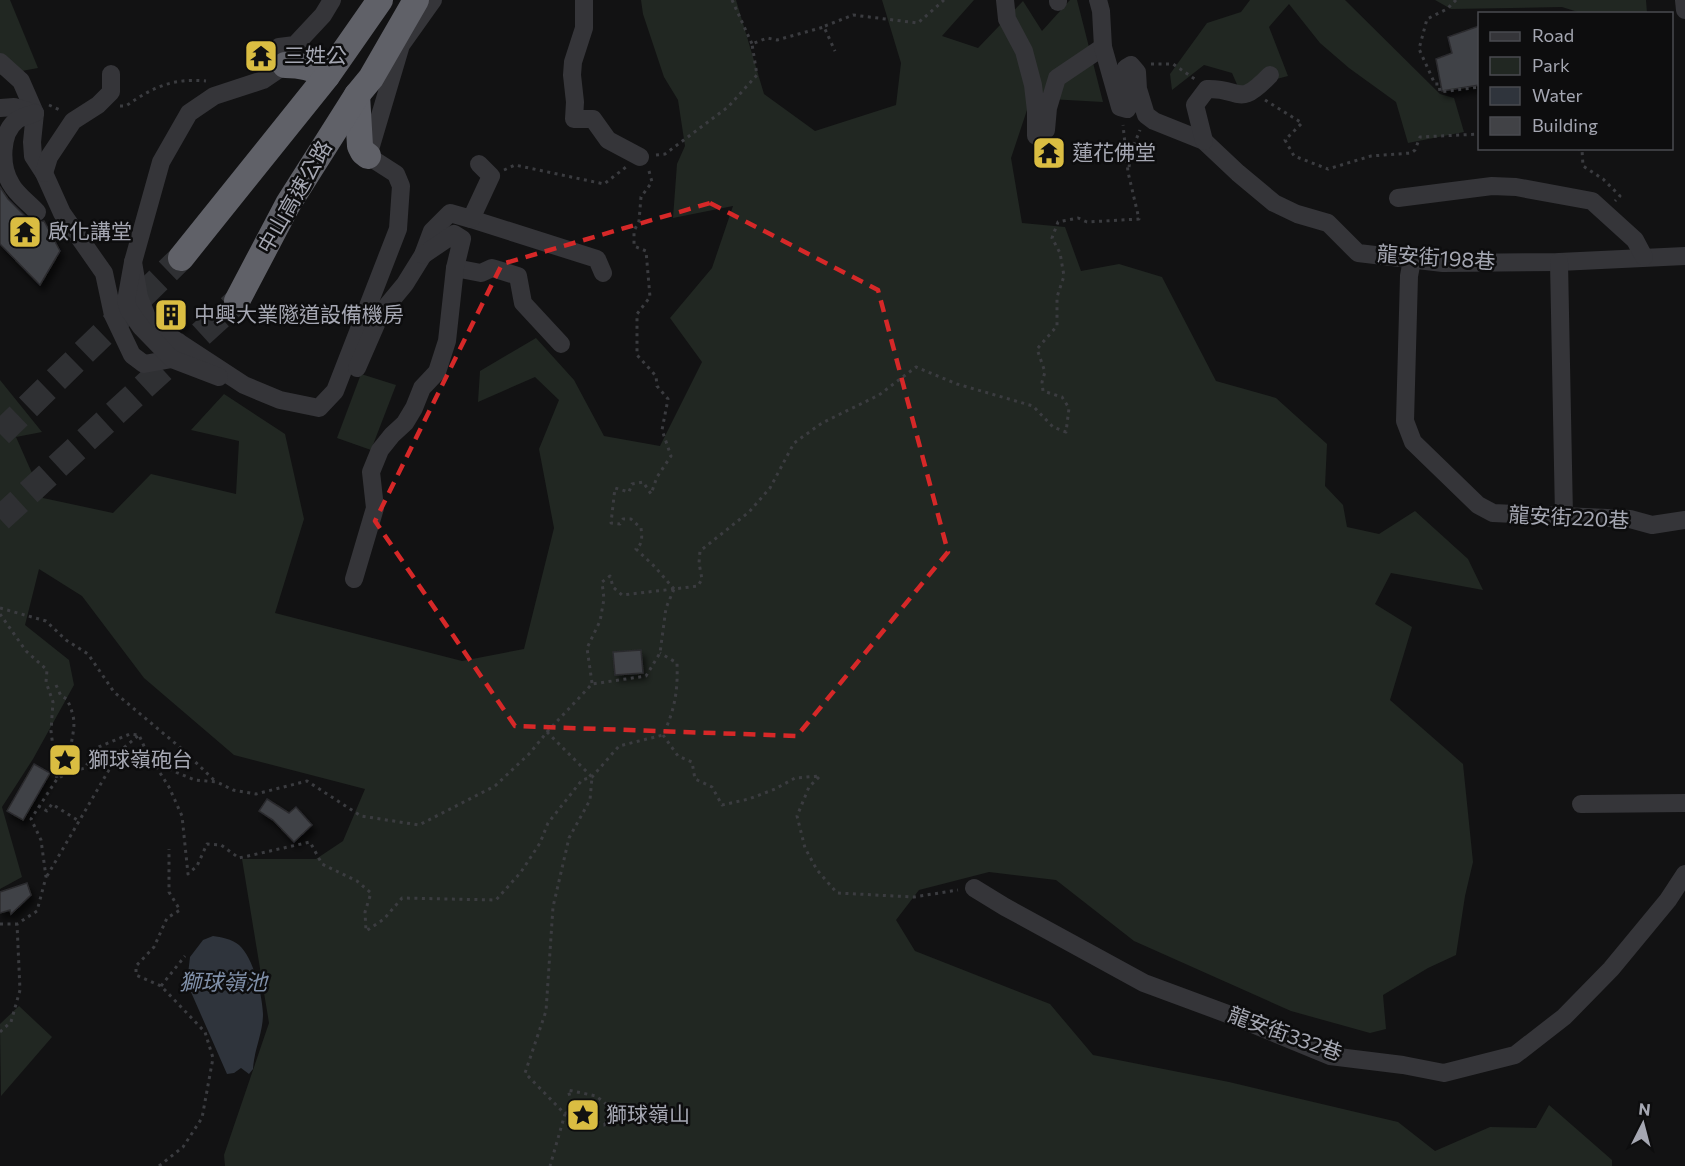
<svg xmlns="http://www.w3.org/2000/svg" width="1685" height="1166" viewBox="0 0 1685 1166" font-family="Commissioner,'Noto Sans TC',sans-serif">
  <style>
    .green { fill: #212722 }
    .water { fill: #2f343c }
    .building { fill: #414246; stroke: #2c2c2f; stroke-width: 1.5; filter: url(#shadow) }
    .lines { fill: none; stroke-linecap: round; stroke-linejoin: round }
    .highway-tunnel { stroke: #2f3033; stroke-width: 26; stroke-dasharray: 26 13; stroke-linecap: butt }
    .path { stroke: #3b3c40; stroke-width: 3; stroke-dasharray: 3 4.5; stroke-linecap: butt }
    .minor { stroke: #353539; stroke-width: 18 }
    .highway { stroke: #606168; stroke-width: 26 }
    .marked { fill: none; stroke: #d62828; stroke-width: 4.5; stroke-dasharray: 12 8; stroke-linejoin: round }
    .labels { text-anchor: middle; stroke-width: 5; stroke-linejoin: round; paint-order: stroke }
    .poi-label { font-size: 21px; fill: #a5a7b2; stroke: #0d0d0e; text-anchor: start }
    .street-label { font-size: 21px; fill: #a5a7b2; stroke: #0d0d0e }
    .water-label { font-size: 22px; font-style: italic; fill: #8090a9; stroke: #0d0d0e }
  </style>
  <defs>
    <filter id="shadow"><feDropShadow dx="3.5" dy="6" stdDeviation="3" flood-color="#0009"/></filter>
  </defs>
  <rect width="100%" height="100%" fill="#121213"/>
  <g class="green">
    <path d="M 0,0 L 10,0 L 38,68 L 0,75 Z"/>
    <path d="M 641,0 L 736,0 L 764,94 L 815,131 L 896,105 L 901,63 L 882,0 L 974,0 L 942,36 L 978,48 L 1023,1 L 1042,31 L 1070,0 L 1077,0 L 1103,102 L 1031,98 L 1011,158 L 1022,223 L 1065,227 L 1081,271 L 1119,264 L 1162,277 L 1216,381 L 1276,398 L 1327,444 L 1325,486 L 1343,505 L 1347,527 L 1379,534 L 1415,511 L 1468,559 L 1483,590 L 1391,573 L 1375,604 L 1412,627 L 1390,700 L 1463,764 L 1473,862 L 1465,896 L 1456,955 L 1428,968 L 1383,995 L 1386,1029 L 1370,1033 L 1291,1011 L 1134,941 L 1056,880 L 989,872 L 919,890 L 896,920 L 915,951 L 1050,1004 L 1093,1055 L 1229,1082 L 1398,1122 L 1435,1151 L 1490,1127 L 1536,1128 L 1549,1105 L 1612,1160 L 1612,1166 L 225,1166 L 224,1155 L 269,1023 L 242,859 L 316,859 L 343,841 L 365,789 L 234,755 L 144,678 L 82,596 L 39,569 L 25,625 L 69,660 L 74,685 L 33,759 L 2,807 L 22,877 L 0,889 L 0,380 L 42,432 L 16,437 L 43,498 L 113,513 L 151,474 L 236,494 L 239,441 L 191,430 L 224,394 L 285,434 L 304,519 L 275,613 L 462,661 L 524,649 L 554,528 L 539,449 L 559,400 L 535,377 L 478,402 L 480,371 L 536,338 L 574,380 L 604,436 L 660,446 L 702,362 L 670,318 L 712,268 L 733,206 L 673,218 L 677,164 L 685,146 L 678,100 L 664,77 L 643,14 Z"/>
    <path d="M 1250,0 L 1345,0 L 1440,94 L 1454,98 L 1464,132 L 1408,143 L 1396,102 L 1349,68 L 1320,43 L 1289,4 L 1269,27 L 1288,76 L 1239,89 L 1232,73 L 1204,65 L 1172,90 L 1170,74 L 1207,23 L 1241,12 Z"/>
    <path d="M 1435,0 L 1646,0 L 1647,13 L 1581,13 L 1562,7 L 1451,9 Z"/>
    <path d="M 361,374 L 396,385 L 371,450 L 337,438 Z"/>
    <path d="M 19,1006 L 52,1037 L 1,1096 L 0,1024 Z"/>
  </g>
  <path class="water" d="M 213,936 C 221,937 232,939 239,945 C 254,959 262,994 263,1014 C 263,1033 254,1050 253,1069 L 249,1074 L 241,1068 L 234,1073 L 227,1074 L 187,983 L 190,957 L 203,940 Z"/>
  <g class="building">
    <path d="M 1479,26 L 1479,85 L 1442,91 L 1436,59 L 1452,53 L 1448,37 Z"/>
    <path d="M 0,187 L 8,199 L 29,220 L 34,223 L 44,221 L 60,251 L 40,285 L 0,244 Z"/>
    <path d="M 165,300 L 186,319 L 178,328 L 157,311 Z"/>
    <path d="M 641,650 L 643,673 L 615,675 L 613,652 Z"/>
    <path d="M 34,764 L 50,773 L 23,820 L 7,811 Z"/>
    <path d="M 267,799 L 289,813 L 296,807 L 312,825 L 294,842 L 273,820 L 259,811 Z"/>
    <path d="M 27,883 L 31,895 L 11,914 L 10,910 L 0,913 L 0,892 Z"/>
  </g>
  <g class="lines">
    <g class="highway-tunnel">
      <path d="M 0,434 L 181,258"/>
      <path d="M 0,519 L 237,301"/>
    </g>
    <g class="path">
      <path d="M 732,0 L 752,44"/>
      <path d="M 1456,0 L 1447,9 L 1427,19 L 1419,49 L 1435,84 L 1439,84 L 1440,92 L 1480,87"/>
      <path d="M 825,26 L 853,15 L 918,23 L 944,0"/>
      <path d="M 1151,64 L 1173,64 L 1196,80"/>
      <path d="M 1265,100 L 1302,123 L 1285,140 L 1294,156 L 1328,169 L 1371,156 L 1411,153 L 1415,150 L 1420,137 L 1480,134"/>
      <path d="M 49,105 L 62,111"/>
      <path d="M 120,106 L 126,106 C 153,87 172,78 206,81"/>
      <path d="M 1577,148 L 1582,150 L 1583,166 L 1603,179 L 1620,196 L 1615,201"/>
      <path d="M 656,155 L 665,154 L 728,107 L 757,75 L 752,44 L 767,38 L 777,40 L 824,27 L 835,51"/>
      <path d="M 1129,167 L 1132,150 L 1140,130"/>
      <path d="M 504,170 L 515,165 L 604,184 L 626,167"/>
      <path d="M 649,171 L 652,182 L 641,197 L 639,221 L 634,231 L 634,246 L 646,251 L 650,297 L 637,314 L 637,355 L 656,376 L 657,386 L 668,399 L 662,430 L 671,456 L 657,477 L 651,494 L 643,482 L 632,484 L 629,492 L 615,488 L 611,523 L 620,524 L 623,519 L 631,519 L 641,528 C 642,536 643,544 636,549 L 655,567 L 674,589"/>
      <path d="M 0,608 L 46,621 L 66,640 L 88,654 L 114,692 L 182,749 L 215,781"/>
      <path d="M 0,614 L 26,651 L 47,670 L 46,682 L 53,702 L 51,731 L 57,779"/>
      <path d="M 592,683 L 587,648 L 600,621 L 604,599 L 602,582 L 610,576 L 613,587 L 622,595 L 674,589"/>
      <path d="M 56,685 L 61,696 L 67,699 C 76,720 75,723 71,745 C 70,755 70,763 67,773"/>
      <path d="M 547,732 L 592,684 L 646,676 L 660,653 L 666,608 L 674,589 L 698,586 L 702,579 L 699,563 L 700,551 L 749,512 L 770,488 L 794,443 L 822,423 L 879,395 L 916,367 L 957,384 L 1033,406 L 1053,427 L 1066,432 L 1069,408 L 1062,397 L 1043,391 L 1042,382 L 1045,372 L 1037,349 L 1057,326 L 1057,297 L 1064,276 L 1060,253 L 1052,238 L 1058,222 L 1078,218 L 1087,222 L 1139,219 L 1128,172 L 1123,125"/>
      <path d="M 663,735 L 678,756 L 692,762 L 695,779 L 712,787 L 722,805 L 749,799 L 775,789 L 795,778 L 820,776 L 809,787 L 797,816 L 805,848 L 817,870 L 837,893 L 914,897 L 958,890"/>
      <path d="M 148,754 L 169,787 L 182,816 L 188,874 L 197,866 L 207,844 L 221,845 L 239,858 L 310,842 L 322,864 L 357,881 L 371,893 L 365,912 L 366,931 L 384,919 L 402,898 L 496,900 L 521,872 L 540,843 L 548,823 L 582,780 L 592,777 L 619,746 L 663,735 C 675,709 678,691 677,663 L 660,653"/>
      <path d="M 54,756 L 71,748"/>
      <path d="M 38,806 L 47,811 L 52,804 L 79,821"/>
      <path d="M 47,876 L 120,751 L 139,735"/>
      <path d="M 0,924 L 16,924"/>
      <path d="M 161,986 L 185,956"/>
      <path d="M 0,1032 L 11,1022 L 20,990 L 17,924 L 37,911 L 46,877 L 41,840 L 31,819 L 57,779 L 67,773 L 85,768 L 96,748 L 130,734 L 139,735 L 147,753 L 173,771 L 195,780 L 217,782 L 233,790 L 256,794 L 307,781 L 361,816 L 419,825 L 495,786 L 530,753 L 547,732 L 592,777 L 590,800 L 569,838 L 553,907 L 546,1011 L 525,1073 L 565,1114 L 550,1166"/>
      <path d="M 565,1114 L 573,1107 L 568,1090 L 596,1096 L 616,1112 L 604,1125 L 583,1115 L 573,1107"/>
      <path d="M 159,1166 L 183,1147 L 202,1118 L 213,1058 L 205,1032 L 161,986 L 136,975 L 136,966 L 154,947 L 167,918 L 180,910 L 169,892 L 169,849"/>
    </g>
    <g class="minor">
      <path d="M 584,0 L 584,28 L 573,62 L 572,75 L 575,102 L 574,119 L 593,119 L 608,140 L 640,157"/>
      <path d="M 1005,0 L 1007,19 L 1024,51 L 1033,85 L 1036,111 L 1036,136 L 1046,130 L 1048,108 L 1057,78 L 1103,47"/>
      <path d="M 1098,0 L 1101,11 L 1103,47 L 1120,107 L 1127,109 L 1130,104 L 1124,77 L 1126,68 L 1131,65 L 1137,72 L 1138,89 L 1146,115 L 1154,121 L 1204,141 L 1238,173 L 1274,203 L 1297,214 L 1328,223 L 1358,253 L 1443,263 L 1559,262 L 1685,256"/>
      <path d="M 1684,0 L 1685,10"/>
      <path d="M 1058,2 L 1058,0"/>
      <path d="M 0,62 L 21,81 L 35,113 L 32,142 L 33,156 L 44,173 L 62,213 L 104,273 L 113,315 L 132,355 L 144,364 L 172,359"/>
      <path d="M 298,62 L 292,55 L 275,54 L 275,50 L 279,47 L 295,45 L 323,15 L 332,0"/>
      <path d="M 0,108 L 14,107 L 35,113"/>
      <path d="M 35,113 C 29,115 22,117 17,120 C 0,133 0,166 11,184 C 16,194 29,203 37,212"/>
      <path d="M 1204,141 L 1195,105 L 1207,89 C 1243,88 1237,109 1270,75"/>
      <path d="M 44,173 L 49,157 L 73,121 L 98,105 L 111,92 L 111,74"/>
      <path d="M 1398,198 L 1492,186 L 1516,187 L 1592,201 L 1635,240 L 1644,257"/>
      <path d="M 471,219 L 597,259 L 603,273"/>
      <path d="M 1412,260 L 1409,276 L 1405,421 L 1413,442 L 1478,505 L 1493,513 L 1630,519 L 1652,525 L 1685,520"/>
      <path d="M 133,262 L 139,297 L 147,317 L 160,330 L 244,385 L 280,400 L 319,408 L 335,391 L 398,229 L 401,186 L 396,174 L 368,156 L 401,45 L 433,0"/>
      <path d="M 1559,262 L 1564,516"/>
      <path d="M 455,268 L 481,273 L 492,268 L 518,276 L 523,303 L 561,344"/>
      <path d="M 357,368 L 381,313 L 405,284 L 423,255 L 432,231 L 450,213 L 471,219 L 491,176 L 479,164"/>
      <path d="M 219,377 L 172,359 L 141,327 L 129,310 L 126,301 L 133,262 L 161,162 L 189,113 L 214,96 L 263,80 L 285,65"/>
      <path d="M 354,579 L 375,508 L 371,472 L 380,450 L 392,435 L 405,423 L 414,408 L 422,388 L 437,372 L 447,341 L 455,268 L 462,239 L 454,234 L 423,255"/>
      <path d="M 1581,804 L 1685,803"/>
      <path d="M 974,888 L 1005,907 L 1144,983 L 1233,1016 L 1330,1056 L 1403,1065 L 1444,1073 L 1515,1055 L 1564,1017 L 1611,969 L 1668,900 L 1685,874"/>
    </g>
    <g class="highway">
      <path d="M 285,65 C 302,65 312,68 327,76"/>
      <path d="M 357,95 L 360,146 L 363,152 L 368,156"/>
      <path d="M 181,258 L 327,76 L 380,0"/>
      <path d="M 237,301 L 288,204 L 357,95 L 371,78 L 416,0"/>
    </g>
  </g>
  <path class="marked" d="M 710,203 L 878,290 L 948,552 L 797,736 L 515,726 L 375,521 L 502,264 Z"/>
  <defs>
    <symbol id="temple-square" viewBox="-11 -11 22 22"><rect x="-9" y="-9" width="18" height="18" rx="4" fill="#dabd42" stroke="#0d0d0e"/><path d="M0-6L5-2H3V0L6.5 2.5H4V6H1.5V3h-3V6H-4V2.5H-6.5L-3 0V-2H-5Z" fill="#111"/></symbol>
    <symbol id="building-square" viewBox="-11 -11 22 22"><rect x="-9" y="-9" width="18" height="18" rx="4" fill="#dabd42" stroke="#0d0d0e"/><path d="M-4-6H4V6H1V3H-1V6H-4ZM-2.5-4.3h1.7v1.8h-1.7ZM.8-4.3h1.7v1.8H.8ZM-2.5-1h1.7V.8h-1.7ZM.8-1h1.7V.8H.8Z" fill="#111"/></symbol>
    <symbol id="sight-square" viewBox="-11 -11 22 22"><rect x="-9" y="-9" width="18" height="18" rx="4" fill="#dabd42" stroke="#0d0d0e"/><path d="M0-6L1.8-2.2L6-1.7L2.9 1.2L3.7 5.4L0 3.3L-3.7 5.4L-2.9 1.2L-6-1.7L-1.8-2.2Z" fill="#111"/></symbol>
  </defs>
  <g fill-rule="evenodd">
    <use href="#temple-square" x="242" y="37" width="38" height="38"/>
    <use href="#temple-square" x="1030" y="134" width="38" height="38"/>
    <use href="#temple-square" x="6" y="213" width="38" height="38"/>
    <use href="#building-square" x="152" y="296" width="38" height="38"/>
    <use href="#sight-square" x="46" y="741" width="38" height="38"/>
    <use href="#sight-square" x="564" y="1096" width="38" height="38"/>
  </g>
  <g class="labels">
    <g class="poi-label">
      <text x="284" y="63">三姓公</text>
      <text x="1072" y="160">蓮花佛堂</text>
      <text x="48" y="239">啟化講堂</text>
      <text x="194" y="322">中興大業隧道設備機房</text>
      <text x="88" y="767">獅球嶺砲台</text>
      <text x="606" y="1122">獅球嶺山</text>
    </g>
    <g class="street-label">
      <text transform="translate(295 197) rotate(-60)" y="7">中山高速公路</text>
      <text transform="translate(1436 258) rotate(4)" y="7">龍安街198巷</text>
      <text transform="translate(1569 518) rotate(3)" y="7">龍安街220巷</text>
      <text transform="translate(1285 1034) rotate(20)" y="7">龍安街332巷</text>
    </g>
    <g class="water-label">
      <text x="223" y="990">獅球嶺池</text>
    </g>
  </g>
  <rect x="1478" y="12" width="195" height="138" fill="#0d0d0e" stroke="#4a4b50" stroke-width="1.5"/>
  <rect x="1490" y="32" width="30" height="9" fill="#353539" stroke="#4a4b50" stroke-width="1.5"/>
  <text x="1532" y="42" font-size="18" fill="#a5a7b2">Road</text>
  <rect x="1490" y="57" width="30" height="18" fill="#212722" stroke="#4a4b50" stroke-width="1.5"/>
  <text x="1532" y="72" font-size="18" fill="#a5a7b2">Park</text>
  <rect x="1490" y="87" width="30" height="18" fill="#2f343c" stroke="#4a4b50" stroke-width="1.5"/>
  <text x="1532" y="102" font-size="18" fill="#a5a7b2">Water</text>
  <rect x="1490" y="117" width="30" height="18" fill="#414246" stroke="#4a4b50" stroke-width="1.5"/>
  <text x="1532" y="132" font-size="18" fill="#a5a7b2">Building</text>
  <g transform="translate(1643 1124) rotate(6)" stroke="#0d0d0e" stroke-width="4.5" paint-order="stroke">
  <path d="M0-4.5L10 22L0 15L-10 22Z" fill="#a5a7b2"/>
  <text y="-9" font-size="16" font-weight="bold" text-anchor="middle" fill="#a5a7b2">N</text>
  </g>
</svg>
